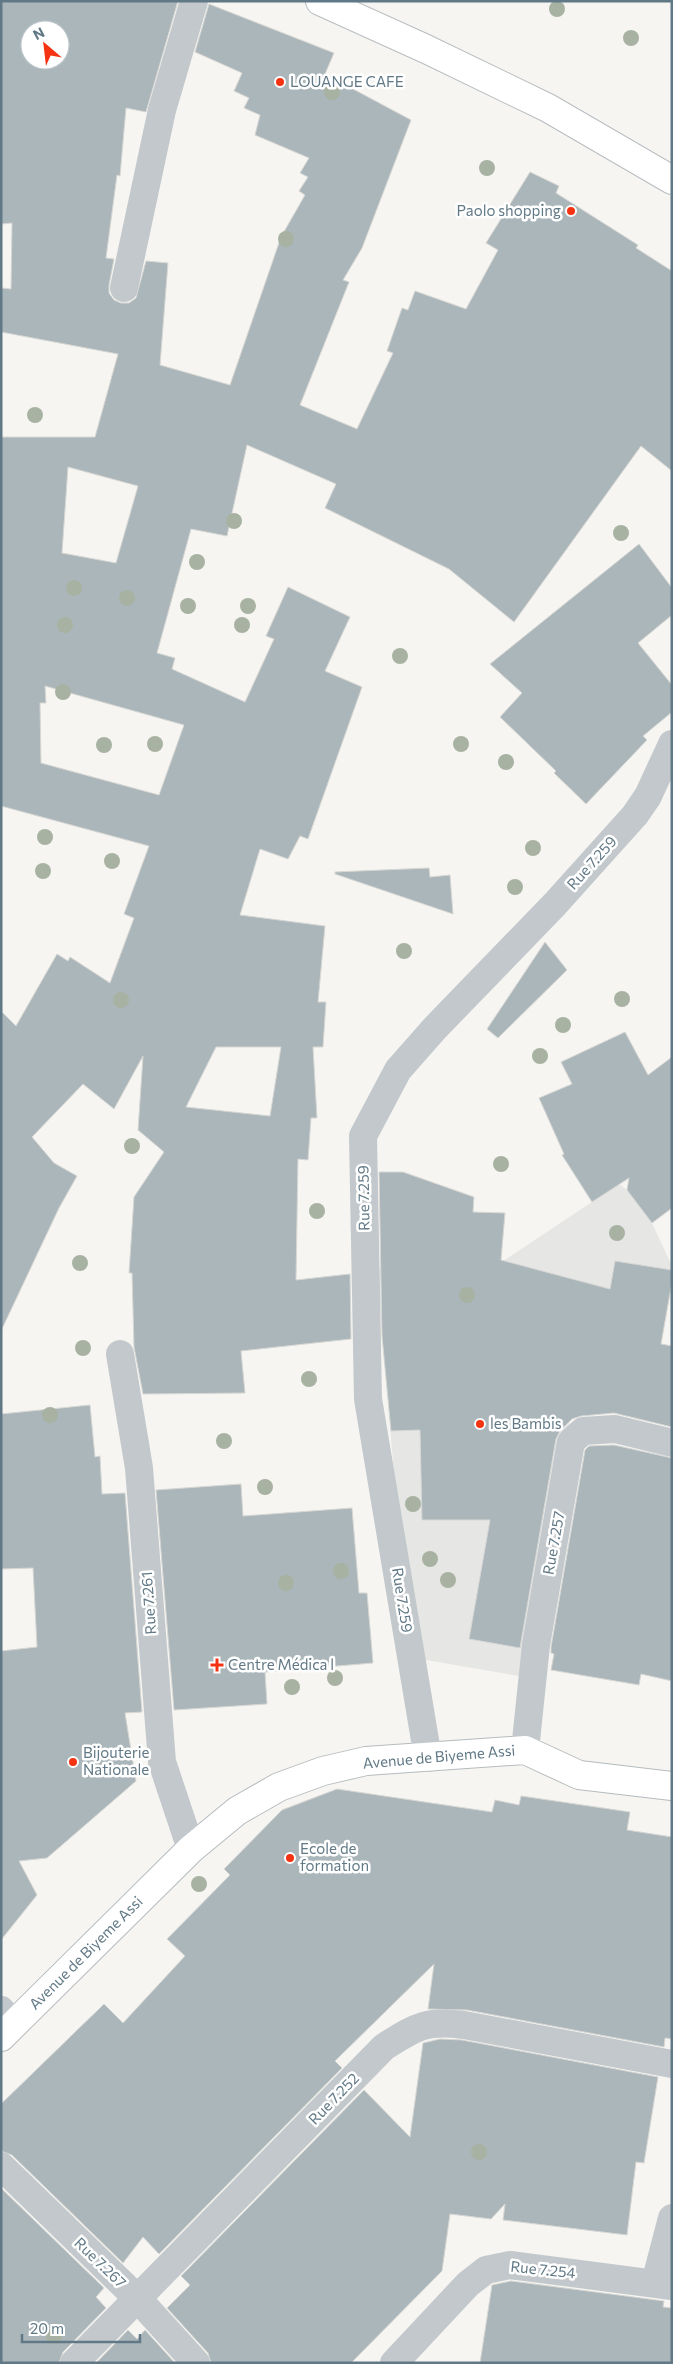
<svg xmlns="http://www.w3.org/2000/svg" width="673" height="2364" viewBox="0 0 673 2364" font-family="Commissioner,sans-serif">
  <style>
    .built { fill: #e6e7e5 }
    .building { fill: #abb6ba; stroke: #d7d7d4; fill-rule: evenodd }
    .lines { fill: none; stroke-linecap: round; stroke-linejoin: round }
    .secondary-casing { stroke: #b7bdc1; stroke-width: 30 }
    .primary-casing { stroke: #b5bbbe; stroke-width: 30 }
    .minor { stroke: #c2c8cb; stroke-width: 28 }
    .secondary { stroke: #fff; stroke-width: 28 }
    .primary { stroke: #fff; stroke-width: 28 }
    .tree { fill: #a8b2a2 }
    .poi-dot { fill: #f53212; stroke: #fff; stroke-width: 2 }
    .labels { text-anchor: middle; stroke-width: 5; stroke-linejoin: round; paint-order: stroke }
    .poi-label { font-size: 15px; fill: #617986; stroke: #fff; text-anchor: start }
    .street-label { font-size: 15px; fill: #617986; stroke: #fff }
  </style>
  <rect width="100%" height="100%" fill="#f6f5f1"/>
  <path class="built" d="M 619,1184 L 627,1190 L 652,1223 L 672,1266 L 672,1282 L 590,1408 L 572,1407 L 524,1677 L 409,1657 L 381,1316 L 375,1270 L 465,1269 L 503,1261 Z"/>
  <g class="building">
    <path d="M 1,1 L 178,1 L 146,112 L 126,108 L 120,176 L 117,175 L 106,258 L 114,259 L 109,285 L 109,293 L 114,300 L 121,303 L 129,303 L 136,298 L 146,261 L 168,263 L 160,365 L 230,385 L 281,237 L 305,195 L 299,191 L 308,177 L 300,173 L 309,158 L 255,135 L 260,115 L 244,108 L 249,98 L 234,91 L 242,73 L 195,52 L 209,4 L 334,53 L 325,74 L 411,120 L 362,248 L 343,280 L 349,282 L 300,405 L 357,429 L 393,353 L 387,351 L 402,308 L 408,310 L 415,291 L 466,309 L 498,250 L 486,243 L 530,172 L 559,186 L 556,193 L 638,245 L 636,248 L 672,271 L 672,471 L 641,446 L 514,622 L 449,569 L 325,508 L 336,484 L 247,445 L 227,536 L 191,529 L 157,653 L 175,658 L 172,669 L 245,702 L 274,639 L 266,636 L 288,587 L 350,617 L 325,671 L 362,687 L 308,839 L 300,836 L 288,859 L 260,849 L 240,915 L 325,926 L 318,1002 L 326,1002 L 323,1047 L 313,1047 L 317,1118 L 311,1118 L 308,1160 L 298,1159 L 296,1280 L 350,1274 L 351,1339 L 241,1351 L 245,1393 L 143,1394 L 134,1347 L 132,1273 L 129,1273 L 134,1197 L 164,1152 L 138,1130 L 143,1056 L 114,1109 L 83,1084 L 32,1137 L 54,1163 L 77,1176 L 59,1208 L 1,1331 L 1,1011 L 16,1026 L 57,954 L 68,961 L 70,957 L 110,983 L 134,918 L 124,914 L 149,846 L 1,806 L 1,437 L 95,437 L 118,354 L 1,332 L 1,288 L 11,289 L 12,223 L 1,224 ZM 30,30 L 60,30 L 60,60 L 30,60 ZM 68,467 L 138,486 L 116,563 L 62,553 ZM 45,686 L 184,725 L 159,795 L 41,763 L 40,703 L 46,703 ZM 216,1047 L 281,1047 L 270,1116 L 186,1107 Z"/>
    <path d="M 639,544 L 672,588 L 672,615 L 638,643 L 672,685 L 672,712 L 643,736 L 647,740 L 586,804 L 554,773 L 556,771 L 500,717 L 522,693 L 490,664 Z"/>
    <path d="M 429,868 L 430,877 L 450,875 L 453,914 L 335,874 L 335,872 Z"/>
    <path d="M 545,942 L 567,970 L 498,1038 L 487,1029 Z"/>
    <path d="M 625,1032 L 648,1075 L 672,1057 L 672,1208 L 652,1223 L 627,1190 L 629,1178 L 592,1202 L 562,1155 L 564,1154 L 539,1098 L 572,1084 L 561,1062 Z"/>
    <path d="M 379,1172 L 403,1172 L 474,1197 L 473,1212 L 505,1213 L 501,1260 L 610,1289 L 615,1261 L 672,1270 L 672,1282 L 661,1344 L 672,1346 L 672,1427 L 614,1413 L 581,1416 L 572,1419 L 560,1431 L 556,1439 L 520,1648 L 469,1639 L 490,1520 L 422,1520 L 420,1430 L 391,1431 L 382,1336 Z"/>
    <path d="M 90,1405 L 95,1457 L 100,1456 L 102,1494 L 125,1493 L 142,1712 L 125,1713 L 136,1781 L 47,1858 L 19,1861 L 37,1895 L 1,1940 L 1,1651 L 37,1647 L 33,1568 L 1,1569 L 1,1414 Z"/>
    <path d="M 614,1445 L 672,1458 L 672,1681 L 641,1674 L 639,1685 L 551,1670 L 554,1654 L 551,1653 L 551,1647 L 585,1450 L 589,1446 Z"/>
    <path d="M 241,1484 L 243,1516 L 352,1508 L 359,1593 L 367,1593 L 373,1663 L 265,1672 L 267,1704 L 174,1710 L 156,1490 Z"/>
    <path d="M 337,1789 L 492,1812 L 495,1800 L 519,1805 L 521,1796 L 630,1812 L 627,1830 L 672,1837 L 672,2039 L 665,2038 L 664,2047 L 467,2010 L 428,2009 L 434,1964 L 335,2061 L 342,2068 L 159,2254 L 143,2237 L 123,2263 L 12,2155 L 1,2151 L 1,2104 L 104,2004 L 123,2023 L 185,1956 L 167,1939 L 230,1875 L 224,1869 L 282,1810 Z"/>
    <path d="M 440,2039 L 462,2040 L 658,2077 L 644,2163 L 636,2162 L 627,2235 L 503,2220 L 505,2204 L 491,2219 L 450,2214 L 442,2271 L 351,2363 L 211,2363 L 208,2353 L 167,2308 L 190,2285 L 181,2276 L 364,2090 L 410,2137 L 423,2043 Z"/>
    <path d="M 1,2188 L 104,2288 L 96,2297 L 106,2308 L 63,2352 L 59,2363 L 1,2363 Z"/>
    <path d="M 511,2281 L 664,2301 L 663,2307 L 672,2308 L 672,2363 L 480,2363 L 492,2285 Z"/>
    <path d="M 128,2330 L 137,2339 L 145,2330 L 175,2363 L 96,2363 Z"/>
  </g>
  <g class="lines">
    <defs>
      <path id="secondary" d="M 320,1 L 426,49 L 548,108 L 672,180"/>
      <path id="primary" d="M 1,2037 L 191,1849 L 237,1811 L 279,1787 L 323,1771 L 366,1761 L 525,1750 L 579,1775 L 672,1786"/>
    </defs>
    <use href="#secondary" class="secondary-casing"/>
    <use href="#primary" class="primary-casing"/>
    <g class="minor">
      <path d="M 124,288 L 162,110 L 194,1"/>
      <path d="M 120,1354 L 139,1468 L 162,1762 L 191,1849"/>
      <path d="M 525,1750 L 536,1645 L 571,1442 L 583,1431 L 615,1429 L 672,1443"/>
      <path d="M 428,1758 L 368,1399 L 363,1136 L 398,1070 L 435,1028 L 555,904 L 635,815 L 648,796 L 672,744"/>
      <path d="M 1,2010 L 13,2025"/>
      <path d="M 1,2166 L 138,2299 L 196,2363"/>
      <path d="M 655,2283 L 672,2218"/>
      <path d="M 74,2363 L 384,2047 C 416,2027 425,2020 464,2025 L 672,2064"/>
      <path d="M 394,2363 L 468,2284 L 486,2270 L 510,2265 L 672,2286"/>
    </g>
    <use href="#secondary" class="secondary"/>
    <use href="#primary" class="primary"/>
  </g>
  <g class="tree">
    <circle cx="557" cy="9" r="8"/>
    <circle cx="631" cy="38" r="8"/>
    <circle cx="332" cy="92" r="8"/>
    <circle cx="487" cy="168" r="8"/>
    <circle cx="286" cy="239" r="8"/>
    <circle cx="35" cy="415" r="8"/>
    <circle cx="234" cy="521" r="8"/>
    <circle cx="621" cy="533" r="8"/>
    <circle cx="197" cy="562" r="8"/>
    <circle cx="74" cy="588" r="8"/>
    <circle cx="127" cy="598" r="8"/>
    <circle cx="188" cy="606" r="8"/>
    <circle cx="248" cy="606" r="8"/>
    <circle cx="65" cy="625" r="8"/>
    <circle cx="242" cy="625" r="8"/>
    <circle cx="400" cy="656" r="8"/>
    <circle cx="63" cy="692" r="8"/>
    <circle cx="155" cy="744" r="8"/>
    <circle cx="461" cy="744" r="8"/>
    <circle cx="104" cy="745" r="8"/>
    <circle cx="506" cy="762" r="8"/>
    <circle cx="45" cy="837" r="8"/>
    <circle cx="533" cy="848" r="8"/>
    <circle cx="112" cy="861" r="8"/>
    <circle cx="43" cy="871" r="8"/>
    <circle cx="515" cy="887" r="8"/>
    <circle cx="404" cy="951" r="8"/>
    <circle cx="622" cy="999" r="8"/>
    <circle cx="121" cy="1000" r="8"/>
    <circle cx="563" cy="1025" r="8"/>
    <circle cx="540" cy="1056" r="8"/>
    <circle cx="132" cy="1146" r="8"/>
    <circle cx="501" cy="1164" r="8"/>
    <circle cx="317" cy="1211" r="8"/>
    <circle cx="617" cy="1233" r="8"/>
    <circle cx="80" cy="1263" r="8"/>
    <circle cx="467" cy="1295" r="8"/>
    <circle cx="83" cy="1348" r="8"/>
    <circle cx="309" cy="1379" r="8"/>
    <circle cx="50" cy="1415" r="8"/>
    <circle cx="224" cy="1441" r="8"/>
    <circle cx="265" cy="1487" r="8"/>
    <circle cx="413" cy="1504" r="8"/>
    <circle cx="430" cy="1559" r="8"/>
    <circle cx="341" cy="1571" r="8"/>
    <circle cx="448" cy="1580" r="8"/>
    <circle cx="286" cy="1583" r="8"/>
    <circle cx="335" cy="1678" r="8"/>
    <circle cx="292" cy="1687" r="8"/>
    <circle cx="199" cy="1884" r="8"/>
    <circle cx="479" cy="2152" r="8"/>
    <circle cx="54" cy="2336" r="8"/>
  </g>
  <g class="poi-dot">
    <circle cx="280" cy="82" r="5"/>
    <circle cx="571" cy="211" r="5"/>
    <circle cx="480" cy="1424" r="5"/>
    <path d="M214.5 1657.5h5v5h5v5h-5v5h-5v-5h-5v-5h5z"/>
    <circle cx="73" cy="1762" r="5"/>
    <circle cx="290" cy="1858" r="5"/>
  </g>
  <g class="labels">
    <g class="poi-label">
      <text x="290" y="87">LOUANGE CAFE</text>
      <text x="561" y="216" text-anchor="end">Paolo shopping</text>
      <text x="490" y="1429">les Bambis</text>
      <text x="228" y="1670">Centre Médica l</text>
      <text x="83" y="1758">Bijouterie<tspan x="83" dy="17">Nationale</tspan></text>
      <text x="300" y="1854">Ecole de<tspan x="300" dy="17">formation</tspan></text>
    </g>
    <g class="street-label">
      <text transform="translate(592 863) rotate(-48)" y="5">Rue 7.259</text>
      <text transform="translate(364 1198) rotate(-91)" y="5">Rue 7.259</text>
      <text transform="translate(554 1543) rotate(-80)" y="5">Rue 7.257</text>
      <text transform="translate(402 1600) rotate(81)" y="5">Rue 7.259</text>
      <text transform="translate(149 1603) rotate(-94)" y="5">Rue 7.261</text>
      <text transform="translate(439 1757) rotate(-5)" y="5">Avenue de Biyeme Assi</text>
      <text transform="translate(86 1953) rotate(-45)" y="5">Avenue de Biyeme Assi</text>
      <text transform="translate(334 2099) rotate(-46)" y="5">Rue 7.252</text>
      <text transform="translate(100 2263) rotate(44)" y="5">Rue 7.267</text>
      <text transform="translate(543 2270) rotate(6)" y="5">Rue 7.254</text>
    </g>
  </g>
  <rect width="673" height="2364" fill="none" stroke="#617986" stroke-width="5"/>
  <g transform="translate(45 45) rotate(332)"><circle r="24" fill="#ffffff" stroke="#c0c9cf"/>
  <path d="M0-4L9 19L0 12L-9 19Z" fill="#f53212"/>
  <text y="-8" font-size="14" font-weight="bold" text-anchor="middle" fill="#617986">N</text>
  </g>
  <path d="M22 2334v8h118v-8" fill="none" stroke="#617986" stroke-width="2.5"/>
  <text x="30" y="2334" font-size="15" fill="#617986" stroke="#ffffff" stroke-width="4" paint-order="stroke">20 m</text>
</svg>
